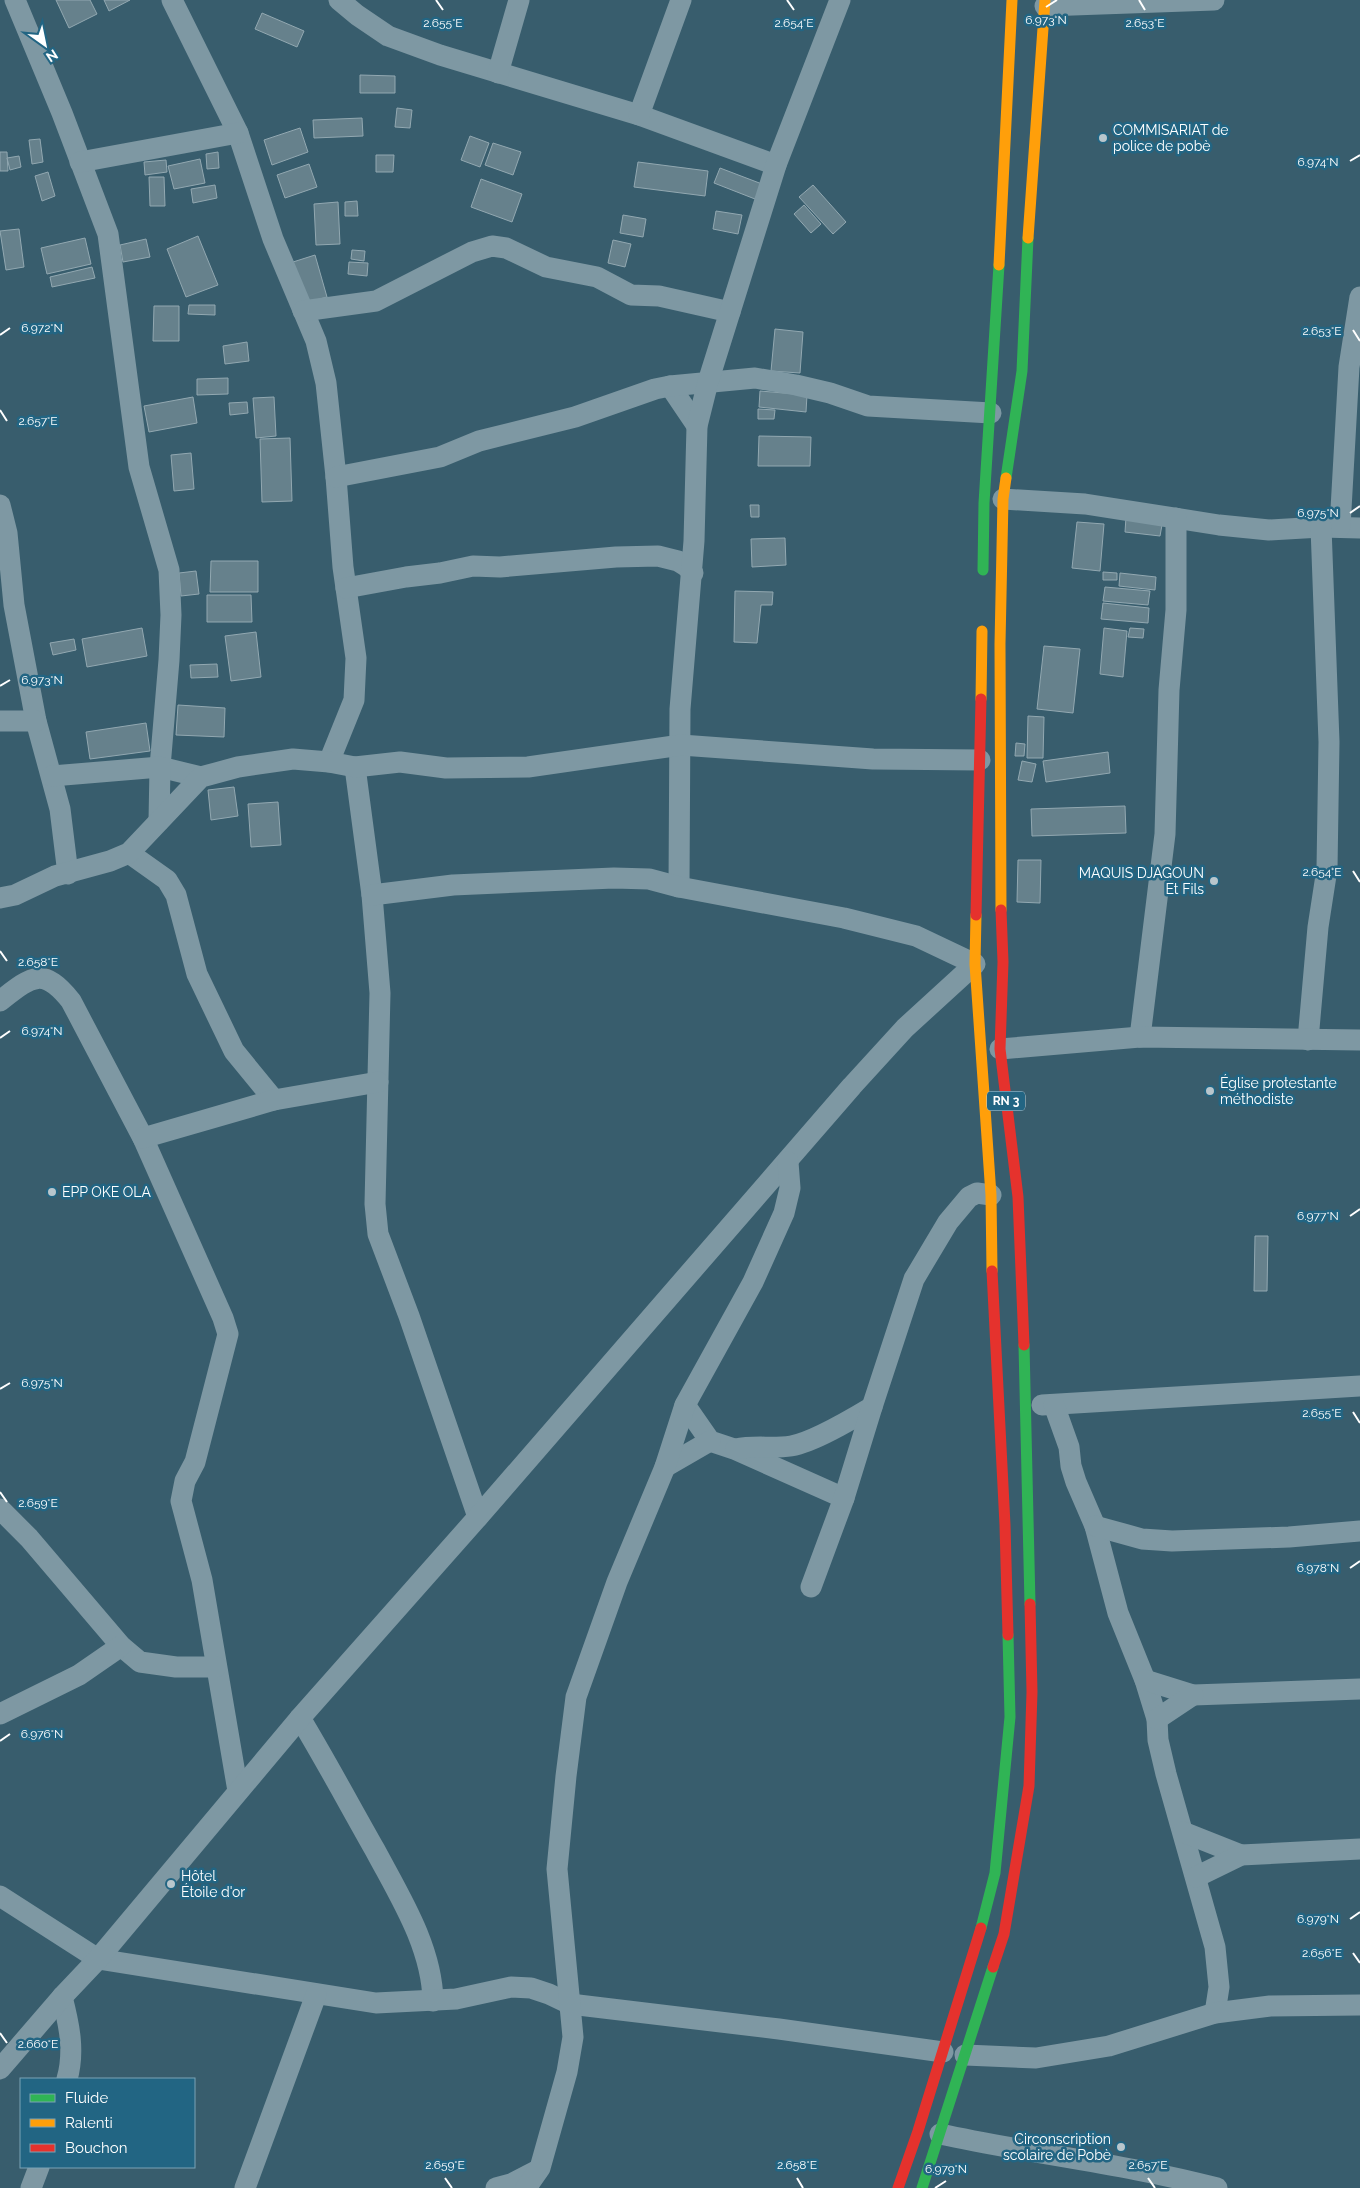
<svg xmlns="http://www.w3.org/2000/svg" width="1360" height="2188" viewBox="0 0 1360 2188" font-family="Raleway,sans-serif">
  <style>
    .building { fill: #66818c; stroke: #92a8b1 }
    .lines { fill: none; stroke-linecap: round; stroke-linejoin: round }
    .street { stroke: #7e98a3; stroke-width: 21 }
    .fast { stroke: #30b455; stroke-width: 11 }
    .slow { stroke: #ff9f0a; stroke-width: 11 }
    .jam { stroke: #e5322d; stroke-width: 11 }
    .ticks { fill: none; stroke: #fff; stroke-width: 2 }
    .poi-dot { fill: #b9c6cc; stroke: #226583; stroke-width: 2 }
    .labels { text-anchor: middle; stroke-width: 5; stroke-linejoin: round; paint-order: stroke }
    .shield { fill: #226583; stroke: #bdd1da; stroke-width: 1 }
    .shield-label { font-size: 12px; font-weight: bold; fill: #fff }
    .poi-label { font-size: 14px; fill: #fff; stroke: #226583; text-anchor: start }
    .ticks-label { font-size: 12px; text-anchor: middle; fill: #fff; stroke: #226583; stroke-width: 5; stroke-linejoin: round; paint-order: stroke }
  </style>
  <rect width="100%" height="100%" fill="#385d6d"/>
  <g class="building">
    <path d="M 56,0 L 90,0 L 97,14 L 69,28 Z"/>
    <path d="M 104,0 L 130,0 L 109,11 Z"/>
    <path d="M 262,13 L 304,31 L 297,47 L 255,29 Z"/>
    <path d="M 360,75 L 395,76 L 395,93 L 360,93 Z"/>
    <path d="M 397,108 L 412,110 L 410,128 L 395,127 Z"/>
    <path d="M 362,118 L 363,136 L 314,138 L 313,120 Z"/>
    <path d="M 300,128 L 308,152 L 272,165 L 264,140 Z"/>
    <path d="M 470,136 L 489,143 L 480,167 L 461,160 Z"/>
    <path d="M 40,139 L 43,162 L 32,164 L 29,140 Z"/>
    <path d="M 493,143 L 521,152 L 513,175 L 485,165 Z"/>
    <path d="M 0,152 L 7,152 L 8,171 L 0,171 Z"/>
    <path d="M 218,152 L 219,168 L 207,169 L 206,154 Z"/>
    <path d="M 376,155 L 394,155 L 393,172 L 376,172 Z"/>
    <path d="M 19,156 L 21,167 L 10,170 L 7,158 Z"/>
    <path d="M 200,159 L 205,183 L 174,189 L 168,166 Z"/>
    <path d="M 166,160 L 167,172 L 145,175 L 144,162 Z"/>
    <path d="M 638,162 L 708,171 L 705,196 L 634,187 Z"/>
    <path d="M 309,164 L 317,187 L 285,198 L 277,175 Z"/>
    <path d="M 720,168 L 762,184 L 755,199 L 714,183 Z"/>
    <path d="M 48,172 L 55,196 L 42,201 L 35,176 Z"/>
    <path d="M 149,177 L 164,177 L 165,206 L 150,206 Z"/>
    <path d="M 481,179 L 522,194 L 512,222 L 471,207 Z"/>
    <path d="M 215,185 L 217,198 L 193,203 L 191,189 Z"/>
    <path d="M 813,185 L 846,222 L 833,234 L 799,197 Z"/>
    <path d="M 357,201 L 358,216 L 345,216 L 345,202 Z"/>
    <path d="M 338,202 L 340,244 L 316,245 L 314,204 Z"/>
    <path d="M 804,205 L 821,224 L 811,233 L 794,214 Z"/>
    <path d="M 716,211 L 742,215 L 738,234 L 713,229 Z"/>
    <path d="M 623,215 L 646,219 L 643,237 L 620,233 Z"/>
    <path d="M 19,229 L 24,267 L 6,270 L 0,231 Z"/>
    <path d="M 198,236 L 218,285 L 186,297 L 167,249 Z"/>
    <path d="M 85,238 L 91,264 L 47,274 L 41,248 Z"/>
    <path d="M 146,239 L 150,257 L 123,262 L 120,245 Z"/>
    <path d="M 613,240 L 631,244 L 625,267 L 608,263 Z"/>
    <path d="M 352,250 L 365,251 L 364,261 L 351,259 Z"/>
    <path d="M 315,255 L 327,297 L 305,303 L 293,262 Z"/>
    <path d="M 349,262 L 368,263 L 367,276 L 348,274 Z"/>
    <path d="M 92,267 L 95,278 L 52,287 L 50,277 Z"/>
    <path d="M 189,305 L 215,305 L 215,315 L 188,314 Z"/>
    <path d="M 154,306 L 179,306 L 179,341 L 153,341 Z"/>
    <path d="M 775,329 L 803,332 L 800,373 L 771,371 Z"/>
    <path d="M 247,342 L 249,361 L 225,364 L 223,346 Z"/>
    <path d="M 228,378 L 228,394 L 197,395 L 197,379 Z"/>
    <path d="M 760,391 L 807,395 L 806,412 L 759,407 Z"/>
    <path d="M 193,397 L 197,423 L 149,432 L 144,406 Z"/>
    <path d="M 274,397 L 276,436 L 256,438 L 253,398 Z"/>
    <path d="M 247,402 L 248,413 L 230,415 L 229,403 Z"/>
    <path d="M 758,409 L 775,410 L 774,419 L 758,419 Z"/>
    <path d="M 759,436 L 811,437 L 810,466 L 758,466 Z"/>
    <path d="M 290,438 L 292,501 L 262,502 L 260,439 Z"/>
    <path d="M 191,453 L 194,489 L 174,491 L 171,455 Z"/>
    <path d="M 750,505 L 759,505 L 759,517 L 751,517 Z"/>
    <path d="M 1126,517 L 1162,525 L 1160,536 L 1125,532 Z"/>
    <path d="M 1077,522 L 1104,524 L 1100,571 L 1072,568 Z"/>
    <path d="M 785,538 L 786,565 L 752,567 L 751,539 Z"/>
    <path d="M 211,561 L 258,561 L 258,592 L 210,592 Z"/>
    <path d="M 196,571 L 199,594 L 181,596 L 179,573 Z"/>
    <path d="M 1103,572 L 1117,573 L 1117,580 L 1103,580 Z"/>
    <path d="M 1120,573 L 1156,577 L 1155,590 L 1119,586 Z"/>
    <path d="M 1105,587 L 1150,591 L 1148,605 L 1103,601 Z"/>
    <path d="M 735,591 L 773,592 L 772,605 L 761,605 L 757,643 L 734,642 Z"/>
    <path d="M 207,595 L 251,595 L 252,622 L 207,622 Z"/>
    <path d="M 1103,603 L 1149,608 L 1148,623 L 1101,619 Z"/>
    <path d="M 142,628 L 147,656 L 87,667 L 82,639 Z"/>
    <path d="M 1104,628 L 1127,631 L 1123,677 L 1100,674 Z"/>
    <path d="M 1130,628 L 1144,629 L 1143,638 L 1128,637 Z"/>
    <path d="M 256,632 L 261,677 L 231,681 L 225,636 Z"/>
    <path d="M 74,639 L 76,650 L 53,655 L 50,643 Z"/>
    <path d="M 1044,646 L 1080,649 L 1073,713 L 1037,709 Z"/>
    <path d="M 217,664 L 218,677 L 191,678 L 190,665 Z"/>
    <path d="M 178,705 L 225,708 L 224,737 L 176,735 Z"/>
    <path d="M 1028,716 L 1044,717 L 1043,758 L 1027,758 Z"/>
    <path d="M 146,723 L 150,751 L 90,759 L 86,732 Z"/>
    <path d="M 1016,743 L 1025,744 L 1024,756 L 1015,756 Z"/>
    <path d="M 1108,752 L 1110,773 L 1046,782 L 1043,761 Z"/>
    <path d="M 1022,761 L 1036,764 L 1032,782 L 1018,780 Z"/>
    <path d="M 234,787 L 238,816 L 211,820 L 208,790 Z"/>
    <path d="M 278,802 L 281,845 L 251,847 L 248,804 Z"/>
    <path d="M 1125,806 L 1126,833 L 1032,836 L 1031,809 Z"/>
    <path d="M 1018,860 L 1041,860 L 1040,903 L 1017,902 Z"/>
    <path d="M 1255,1236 L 1268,1236 L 1267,1291 L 1254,1291 Z"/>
  </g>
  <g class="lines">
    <g class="street">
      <path d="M 15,0 L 62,113 L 108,234 L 139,467 L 169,570 L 171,615 L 169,660 L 160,767 L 201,777"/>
      <path d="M 172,0 L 238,133 L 273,239 L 316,341 L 326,383 L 336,477 L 343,567 L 356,658 L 354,700 L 329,762"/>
      <path d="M 339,0 L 357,15 L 388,36 L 440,55 L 639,115 L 776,165"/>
      <path d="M 1045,6 L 1214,0"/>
      <path d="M 498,73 L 519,0"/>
      <path d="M 639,115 L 681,0"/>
      <path d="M 80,162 L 238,133"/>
      <path d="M 303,311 L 376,301 L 472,252 L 492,246 L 506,248 L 546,267 L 597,277 L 631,295 L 659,296 L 730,312"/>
      <path d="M 670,386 L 697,426"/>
      <path d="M 336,477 L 440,457 L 479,441 L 575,417 L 655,389 L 670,386 L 755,378 L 796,385 L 830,393 L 868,406 L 991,413"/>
      <path d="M 1003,499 L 1085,504 L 1219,525 L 1269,530 L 1321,527 L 1360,528"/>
      <path d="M 0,505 L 7,533 L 14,605 L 36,721 L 60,809 L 68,874"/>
      <path d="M 1340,527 L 1349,367 L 1360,297"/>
      <path d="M 346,588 L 406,577 L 440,573 L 473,566 L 500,567 L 616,557 L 658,556 L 678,561 L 686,566 L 693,573"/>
      <path d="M 0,721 L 36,721"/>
      <path d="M 355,767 L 372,895 L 380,993 L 375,1204 L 378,1234 L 409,1316 L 478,1517"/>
      <path d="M 52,776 L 160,767 L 159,821"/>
      <path d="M 129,853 L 167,880 L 176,895 L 197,974 L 234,1051 L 274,1100"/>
      <path d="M 679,887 L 680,709 L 694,541 L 697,426 L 708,382 L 776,165 L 840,0"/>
      <path d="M 0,898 L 15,895 L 55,876 L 110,861 L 129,853 L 201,777 L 238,767 L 293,759 L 329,762 L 355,767 L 400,762 L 446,768 L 528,767 L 681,745 L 873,759 L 980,760"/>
      <path d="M 0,1001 C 32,976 43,966 71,1001 L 143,1138 L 223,1318 L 228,1334 L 195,1462 L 185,1481 L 181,1501 L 202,1580 L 238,1791"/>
      <path d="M 1140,1037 L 1165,834 L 1169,690 L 1176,610 L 1176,518"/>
      <path d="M 1308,1040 L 1318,927 L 1327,869 L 1329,742 L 1321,527"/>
      <path d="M 1000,1049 L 1140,1037 L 1360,1040"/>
      <path d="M 143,1138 L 274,1100 L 378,1082"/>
      <path d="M 685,1405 L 710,1441 L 734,1449 L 844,1498"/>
      <path d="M 1042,1405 L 1360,1386"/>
      <path d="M 1054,1405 L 1069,1447 L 1071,1466 L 1076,1482 L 1095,1526 L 1118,1613 L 1145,1680 L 1157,1719 L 1158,1740 L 1166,1774 L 1215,1947 L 1219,1987 L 1215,2013"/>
      <path d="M 736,1449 C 754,1445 773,1449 791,1446 C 814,1442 852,1419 872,1407"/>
      <path d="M 665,1467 L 710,1441"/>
      <path d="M 0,1509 L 29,1538 L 121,1646 L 140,1662 L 176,1667 L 216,1667"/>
      <path d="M 1095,1526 L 1142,1539 L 1172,1541 L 1289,1537 L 1360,1531"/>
      <path d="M 811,1587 L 844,1498 L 872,1407 L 914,1279 L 948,1222 L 969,1197 L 977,1193 L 991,1195"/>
      <path d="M 1145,1680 L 1193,1695 L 1360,1689"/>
      <path d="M 0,1714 L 79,1675 L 121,1646"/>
      <path d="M 300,1718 C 326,1761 350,1806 375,1850 C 400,1897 432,1947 433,2001"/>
      <path d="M 1157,1719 L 1193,1695"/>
      <path d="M 1183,1832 L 1241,1855"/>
      <path d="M 1196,1877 L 1241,1855 L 1360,1849"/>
      <path d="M 0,1896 L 98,1959 L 376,2003 L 456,1999 L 511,1987 L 531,1988 L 549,1994 L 570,2004 L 779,2029 L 943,2052"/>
      <path d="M 62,1997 C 69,2024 75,2051 67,2079"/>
      <path d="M 965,2055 L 1036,2058 L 1109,2046 L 1215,2013 L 1270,2006 L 1360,2005"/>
      <path d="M 0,2069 L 62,1997 L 98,1959 L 300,1718 L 478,1517 L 852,1086 L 905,1028 L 975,964 L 916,936 L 844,918 L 679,887 L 649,879 L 614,878 L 453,885 L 372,895"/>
      <path d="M 940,2134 C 1032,2154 1126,2164 1217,2188"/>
      <path d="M 31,2188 L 39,2167"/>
      <path d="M 245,2188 L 316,1995"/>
      <path d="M 496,2188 L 511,2184 L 538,2170"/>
      <path d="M 526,2188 L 540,2168 L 567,2072 L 573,2037 L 557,1869 L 566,1776 L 576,1697 L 617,1582 L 665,1467 L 685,1405 L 753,1282 L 784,1213 L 790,1188 L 788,1162"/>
    </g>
    <g class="fast">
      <path d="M 1006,478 L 1022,371 L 1028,238"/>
      <path d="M 983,570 L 984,503 L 999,265"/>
      <path d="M 1024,1345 L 1030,1604"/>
      <path d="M 981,1928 L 995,1873 L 1010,1717 L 1008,1635"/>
      <path d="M 922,2188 L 993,1967"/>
    </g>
    <g class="slow">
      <path d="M 1028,238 L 1045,0"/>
      <path d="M 999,265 L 1012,0"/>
      <path d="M 981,699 L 982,631"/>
      <path d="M 1001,910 L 1000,644 L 1003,499 L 1006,478"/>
      <path d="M 976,915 L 975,964 L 991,1195 L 992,1271"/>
    </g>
    <g class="jam">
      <path d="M 1001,910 L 1003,962 L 1000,1049 L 1018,1197 L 1024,1345"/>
      <path d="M 976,915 L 981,699"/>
      <path d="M 992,1271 L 1005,1525 L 1008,1635"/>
      <path d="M 993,1967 L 1004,1934 L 1029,1786 L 1032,1692 L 1030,1604"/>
      <path d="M 898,2188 L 918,2131 L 981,1928"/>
    </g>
  </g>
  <path class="ticks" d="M 436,0 L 443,10M 787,0 L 794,10M 1139,0 L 1145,10M 1046,7 L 1057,0M 1350,161 L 1360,155M 1353,330 L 1360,341M 0,335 L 10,328M 0,410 L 7,421M 1350,513 L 1360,506M 0,686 L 10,680M 1353,871 L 1360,882M 0,951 L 7,961M 0,1038 L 10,1031M 1350,1216 L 1360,1209M 0,1389 L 10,1383M 1353,1412 L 1360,1423M 0,1492 L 7,1502M 1350,1568 L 1360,1561M 0,1741 L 10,1734M 1350,1919 L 1360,1912M 1353,1953 L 1360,1963M 0,2033 L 7,2043M 445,2178 L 452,2188M 797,2178 L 803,2188M 1148,2178 L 1155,2188M 935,2188 L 946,2181"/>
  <g class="poi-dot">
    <circle cx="1103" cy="138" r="5"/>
    <circle cx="1214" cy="881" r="5"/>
    <circle cx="1210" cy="1091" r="5"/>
    <circle cx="52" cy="1192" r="5"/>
    <circle cx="171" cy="1884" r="5"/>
    <circle cx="1121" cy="2147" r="5"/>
  </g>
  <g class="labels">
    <rect class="shield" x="987" y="1091.5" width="38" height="19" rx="4"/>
    <g class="shield-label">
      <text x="1006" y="1105">RN 3</text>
    </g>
    <g class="poi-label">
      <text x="1113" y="135">COMMISARIAT de<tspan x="1113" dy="16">police de pobè</tspan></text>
      <text x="1204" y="878" text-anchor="end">MAQUIS DJAGOUN<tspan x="1204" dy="16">Et Fils</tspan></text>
      <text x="1220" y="1088">Église protestante<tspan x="1220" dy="16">méthodiste</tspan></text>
      <text x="62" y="1197">EPP OKE OLA</text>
      <text x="181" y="1881">Hôtel<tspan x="181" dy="16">Étoile d'or</tspan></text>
      <text x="1111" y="2144" text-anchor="end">Circonscription<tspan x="1111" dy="16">scolaire de Pobè</tspan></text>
    </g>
  </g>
  <g class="ticks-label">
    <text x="1046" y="24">6.973°N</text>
    <text x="443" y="27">2.655°E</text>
    <text x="794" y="27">2.654°E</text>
    <text x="1145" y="27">2.653°E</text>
    <text x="1318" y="166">6.974°N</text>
    <text x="42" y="332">6.972°N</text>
    <text x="1322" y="335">2.653°E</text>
    <text x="38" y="425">2.657°E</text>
    <text x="1318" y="517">6.975°N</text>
    <text x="42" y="684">6.973°N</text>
    <text x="1322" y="876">2.654°E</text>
    <text x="38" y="966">2.658°E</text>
    <text x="42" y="1035">6.974°N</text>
    <text x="1318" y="1220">6.977°N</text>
    <text x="42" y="1387">6.975°N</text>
    <text x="1322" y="1417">2.655°E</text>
    <text x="38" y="1507">2.659°E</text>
    <text x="1318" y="1572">6.978°N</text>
    <text x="42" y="1738">6.976°N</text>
    <text x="1318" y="1923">6.979°N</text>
    <text x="1322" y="1957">2.656°E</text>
    <text x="38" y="2048">2.660°E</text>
    <text x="445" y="2169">2.659°E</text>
    <text x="797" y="2169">2.658°E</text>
    <text x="1148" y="2169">2.657°E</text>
    <text x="946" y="2173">6.979°N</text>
  </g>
  <rect x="20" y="2078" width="175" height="90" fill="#226583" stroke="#7aa3b5"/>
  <rect x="30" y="2094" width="25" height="8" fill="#30b455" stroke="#7aa3b5"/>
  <text x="65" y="2103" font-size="15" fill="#ffffff">Fluide</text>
  <rect x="30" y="2119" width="25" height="8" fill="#ff9f0a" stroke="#7aa3b5"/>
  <text x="65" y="2128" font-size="15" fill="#ffffff">Ralenti</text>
  <rect x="30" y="2144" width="25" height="8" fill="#e5322d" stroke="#7aa3b5"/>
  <text x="65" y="2153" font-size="15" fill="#ffffff">Bouchon</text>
  <g transform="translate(45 45) rotate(147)" stroke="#226583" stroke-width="4" paint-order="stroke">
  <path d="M0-4L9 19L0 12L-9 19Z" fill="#ffffff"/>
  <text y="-8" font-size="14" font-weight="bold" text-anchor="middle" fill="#ffffff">N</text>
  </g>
</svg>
